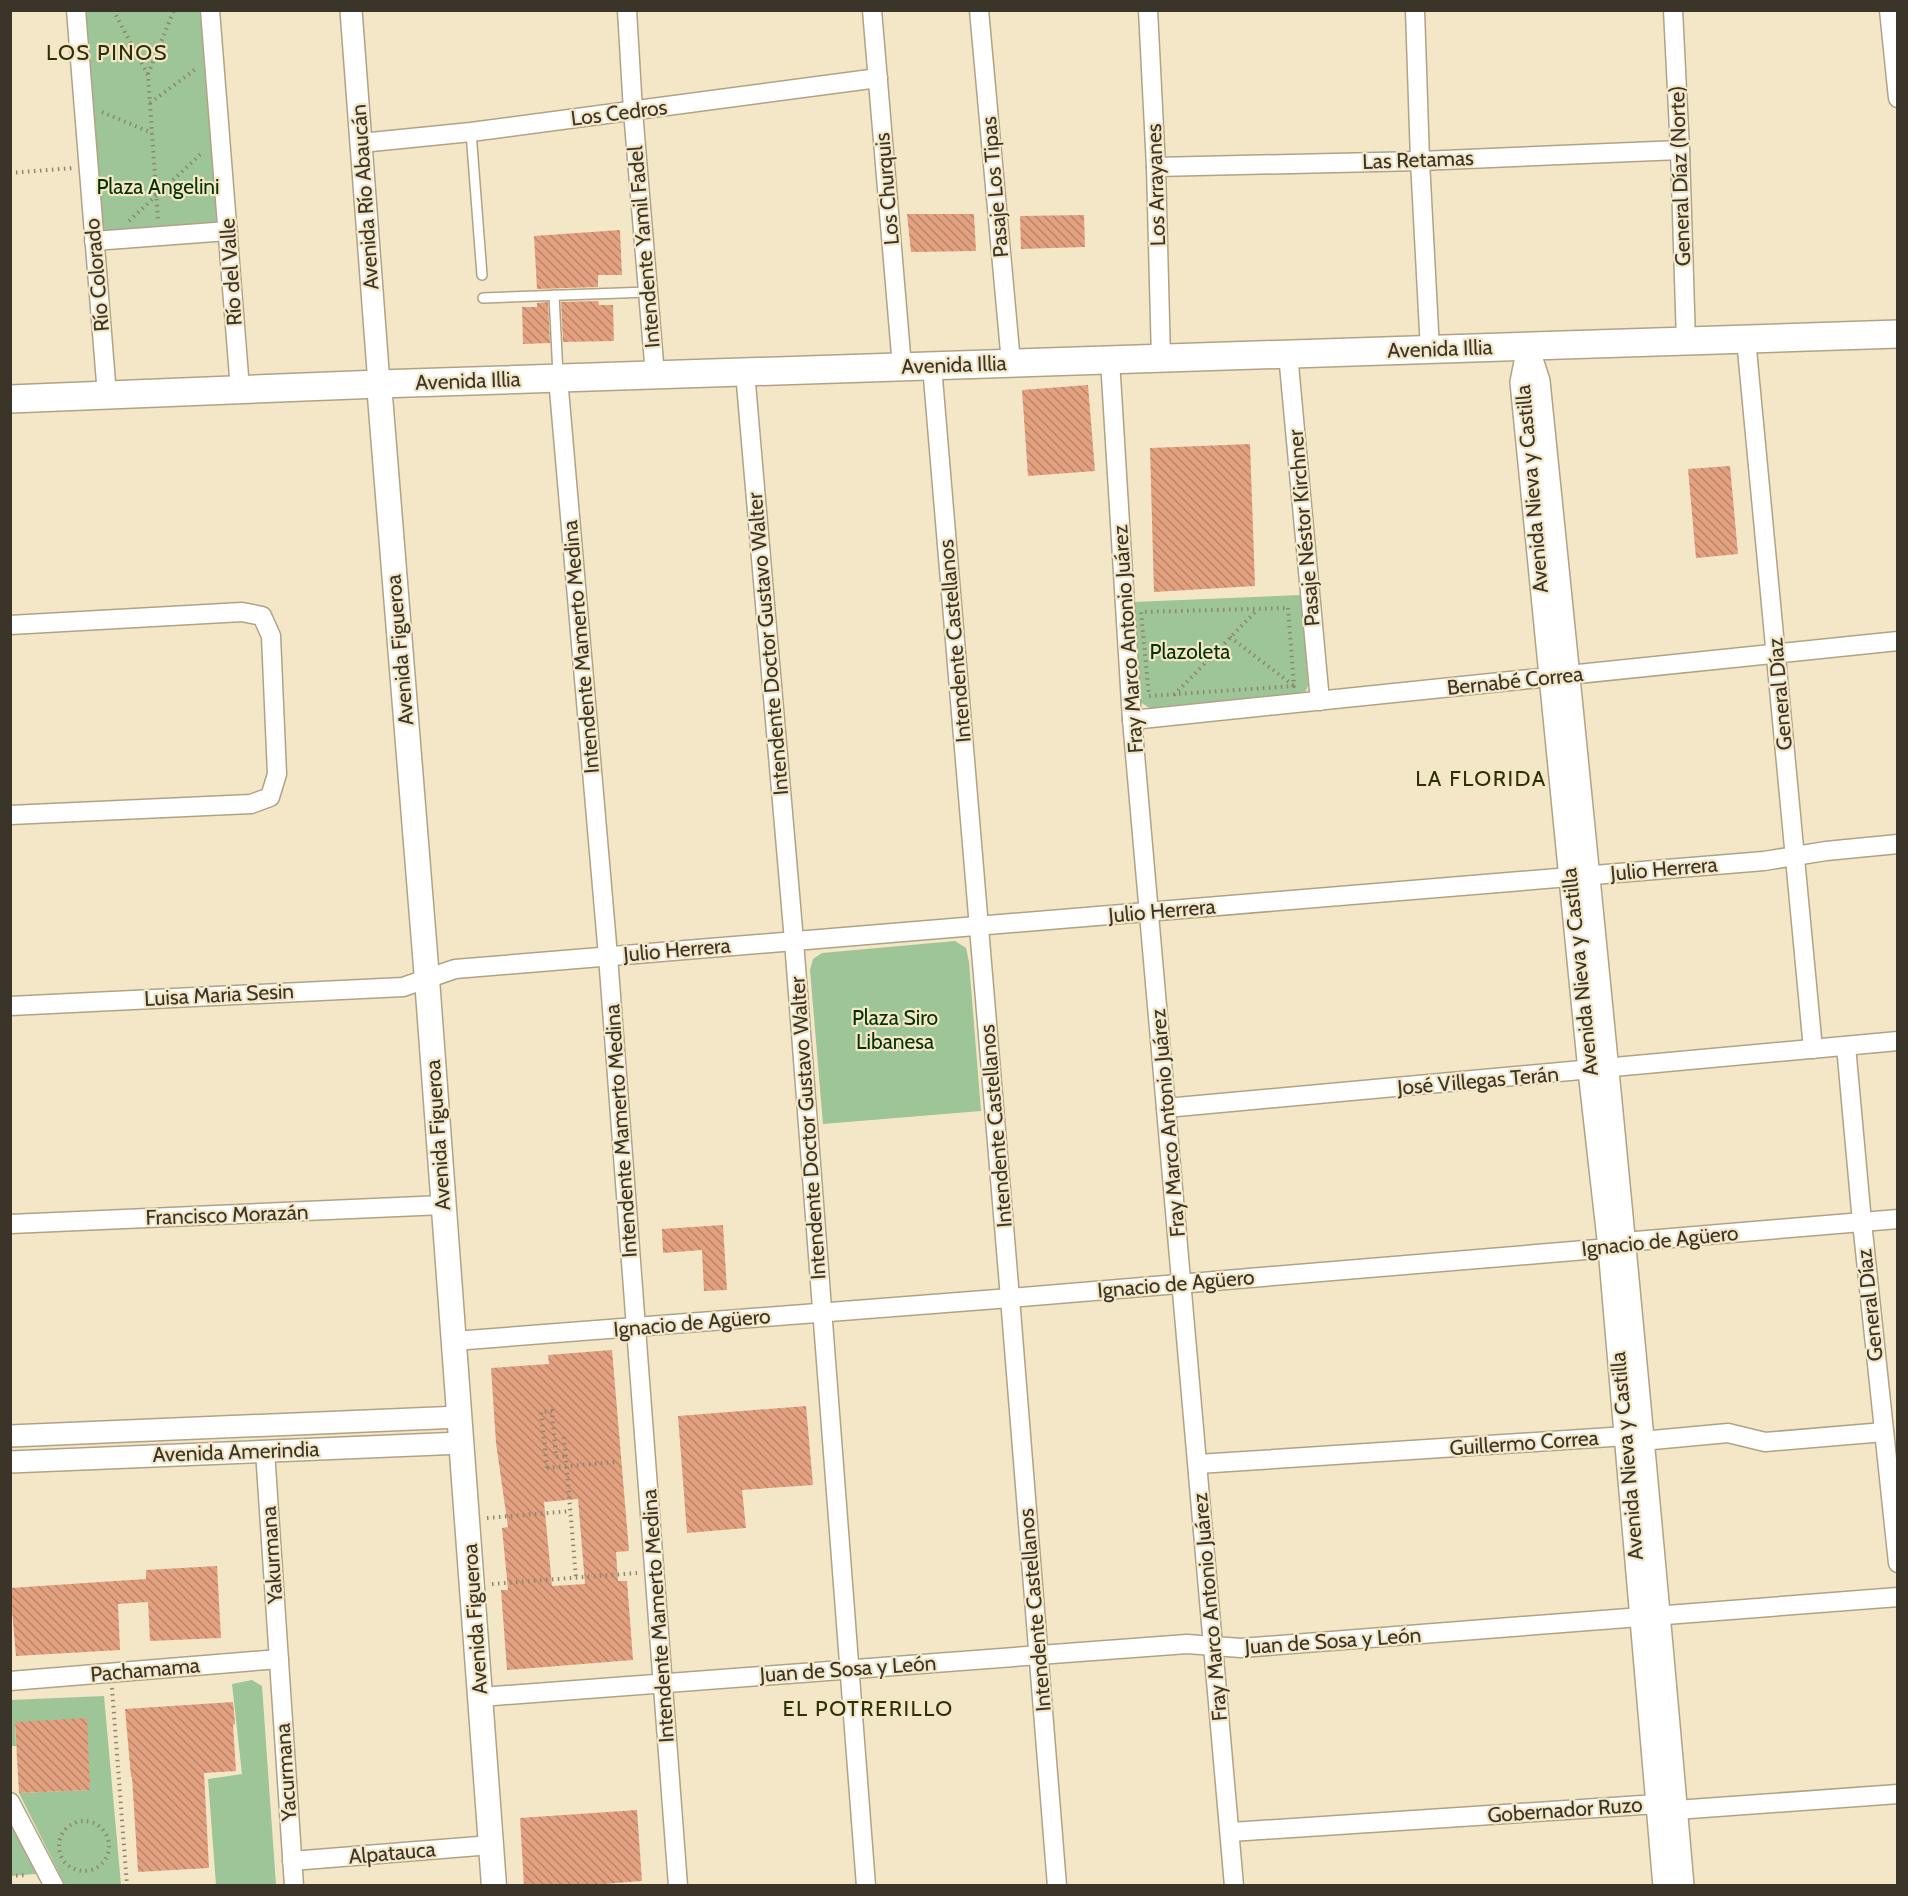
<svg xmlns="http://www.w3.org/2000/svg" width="1908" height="1896" viewBox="0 0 1908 1896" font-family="Cabin,sans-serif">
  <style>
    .green { fill: #9ec597 }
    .building { fill: url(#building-back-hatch); fill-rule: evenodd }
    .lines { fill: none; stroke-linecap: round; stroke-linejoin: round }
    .service-casing { stroke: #b0a385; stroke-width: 12 }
    .minor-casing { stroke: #b0a385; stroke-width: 21 }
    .tertiary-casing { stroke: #b0a385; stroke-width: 24 }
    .secondary-casing { stroke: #b0a385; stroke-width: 27 }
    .primary-casing { stroke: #b0a385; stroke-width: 30 }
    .path { stroke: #8f8670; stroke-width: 4; stroke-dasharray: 1.5 4.5; stroke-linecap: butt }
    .service { stroke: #fff; stroke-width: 9 }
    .minor { stroke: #fff; stroke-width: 18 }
    .tertiary { stroke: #fff; stroke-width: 21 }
    .secondary { stroke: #fff; stroke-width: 24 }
    .primary { stroke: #fff; stroke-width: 27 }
    .path-bridge { stroke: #8f8670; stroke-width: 4; stroke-dasharray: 1.5 4.5; stroke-linecap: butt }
    .labels { text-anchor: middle; stroke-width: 4.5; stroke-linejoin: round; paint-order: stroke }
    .street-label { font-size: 21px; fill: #3a3528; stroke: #f4e7c7 }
    .park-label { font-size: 21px; fill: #023300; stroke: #f4e7c7 }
    .neighbourhood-label { font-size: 22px; letter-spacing: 1.5px; fill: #2e3106; stroke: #f4e7c7 }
  </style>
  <defs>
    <pattern id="building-back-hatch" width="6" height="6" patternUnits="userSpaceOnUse" patternTransform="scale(1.5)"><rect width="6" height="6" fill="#e3a180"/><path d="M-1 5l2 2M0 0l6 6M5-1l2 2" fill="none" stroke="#b98469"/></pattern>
  </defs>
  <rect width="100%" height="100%" fill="#f4e7c7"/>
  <g class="green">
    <path d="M 86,11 L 203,11 L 221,241 L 105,250 Z"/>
    <path d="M 1301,595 L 1308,685 L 1306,691 L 1300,694 L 1151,709 L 1140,702 L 1133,602 Z"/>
    <path d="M 955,941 L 966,948 L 969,962 L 981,1111 L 823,1124 L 810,970 L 813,959 L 822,953 Z"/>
    <path d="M 252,1680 L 262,1686 L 276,1885 L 216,1885 L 208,1779 L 242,1774 L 232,1684 Z"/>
    <path d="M 104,1696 L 121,1885 L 65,1885 L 19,1793 L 90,1790 L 15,1722 L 16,1746 L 11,1746 L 10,1700 Z"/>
    <path d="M 11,1802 L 47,1873 L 11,1876 Z"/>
  </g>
  <g class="building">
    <path d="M 907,214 L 974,214 L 976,251 L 911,252 Z"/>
    <path d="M 1084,215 L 1085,247 L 1021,249 L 1020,216 Z"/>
    <path d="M 620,230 L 622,275 L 598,275 L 598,287 L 537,289 L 534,236 Z"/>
    <path d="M 598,301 L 599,305 L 613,305 L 614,341 L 563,342 L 561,302 Z"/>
    <path d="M 548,302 L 550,343 L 523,344 L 522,307 L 537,307 L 537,303 Z"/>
    <path d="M 1088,385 L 1095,471 L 1028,476 L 1022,390 Z"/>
    <path d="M 1250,444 L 1255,586 L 1154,592 L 1150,448 Z"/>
    <path d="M 1730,466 L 1738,554 L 1696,558 L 1688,469 Z"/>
    <path d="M 723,1225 L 727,1290 L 704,1291 L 702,1250 L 663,1253 L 662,1229 Z"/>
    <path d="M 612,1350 L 629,1551 L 616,1552 L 618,1581 L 627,1581 L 633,1660 L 507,1670 L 501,1590 L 508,1590 L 502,1528 L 508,1527 L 496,1443 L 491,1368 L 549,1364 L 548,1355 ZM 578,1499 L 585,1584 L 552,1586 L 544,1502 Z"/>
    <path d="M 806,1406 L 813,1485 L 742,1490 L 746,1528 L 687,1533 L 678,1416 Z"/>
    <path d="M 217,1566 L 221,1638 L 150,1641 L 148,1602 L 118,1604 L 120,1650 L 16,1656 L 10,1588 L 146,1579 L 146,1570 Z"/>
    <path d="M 233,1702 L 235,1724 L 233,1725 L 236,1771 L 204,1773 L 209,1868 L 138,1872 L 132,1777 L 131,1777 L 125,1709 Z"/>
    <path d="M 87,1718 L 90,1790 L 19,1793 L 15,1722 Z"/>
    <path d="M 637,1810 L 642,1881 L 578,1886 L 524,1886 L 520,1818 Z"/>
  </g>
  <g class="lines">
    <defs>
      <g id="service">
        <path d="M 471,132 L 482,275"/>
        <path d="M 554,295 L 558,375"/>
        <path d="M 483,298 L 648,292"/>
      </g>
      <g id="minor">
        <path d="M 76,10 L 107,395"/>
        <path d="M 210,10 L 240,389"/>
        <path d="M 627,10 L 633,111 L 655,375"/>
        <path d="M 872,10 L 902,367"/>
        <path d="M 979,10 L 1011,363"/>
        <path d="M 1148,10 L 1156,167 L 1161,359"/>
        <path d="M 1415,10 L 1420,161 L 1430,350"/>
        <path d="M 1673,10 L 1680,150 L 1686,342"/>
        <path d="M 1889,10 L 1898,98"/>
        <path d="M 361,143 L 471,132 L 878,78"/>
        <path d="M 1156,167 L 1420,161 L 1680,150"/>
        <path d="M 94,241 L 228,231"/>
        <path d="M 1746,339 L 1813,1049"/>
        <path d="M 1288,354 L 1320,701"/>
        <path d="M 1110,360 L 1132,720 L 1234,1886"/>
        <path d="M 932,366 L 1010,1298 L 1057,1886"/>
        <path d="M 745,372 L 794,941 L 866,1886"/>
        <path d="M 558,378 L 608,956 L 678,1886"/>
        <path d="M 10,625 L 242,612 L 262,616 L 271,636 L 277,774 L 270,797 L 251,804 L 10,815"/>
        <path d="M 1132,720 L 1898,641"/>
        <path d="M 10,1006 L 403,987 L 455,969 L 1764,861 L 1826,851 L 1898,844"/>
        <path d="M 1846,1046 L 1862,1222 L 1898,1563"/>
        <path d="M 1166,1108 L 1898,1041"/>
        <path d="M 10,1224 L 443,1205"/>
        <path d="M 454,1341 L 1010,1298 L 1609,1248 L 1624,1242 L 1898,1219"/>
        <path d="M 265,1451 L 294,1886"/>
        <path d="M 1198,1464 L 1626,1436 L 1642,1441 L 1728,1433 L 1765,1442 L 1884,1432"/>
        <path d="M 10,1681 L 279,1659"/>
        <path d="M 481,1697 L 1187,1644 L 1241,1648 L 1898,1597"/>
        <path d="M 10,1802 L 54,1886"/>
        <path d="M 1231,1832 L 1657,1804 L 1676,1810 L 1898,1794"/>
        <path d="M 292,1861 L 491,1845"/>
      </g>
      <g id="tertiary">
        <path d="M 351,10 L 379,384"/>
        <path d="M 1528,347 L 1539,381 C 1590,882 1640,1383 1683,1886"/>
        <path d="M 1528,347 L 1521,382 L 1589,1071 L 1609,1248 L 1664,1886"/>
        <path d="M 10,1436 L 460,1417"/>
        <path d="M 10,1462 L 462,1443"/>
      </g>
      <path id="secondary" d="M 379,384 L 427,979 L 494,1886"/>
      <path id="primary" d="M 10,399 L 379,384 L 1898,334"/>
    </defs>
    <use href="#service" class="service-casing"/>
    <use href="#minor" class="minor-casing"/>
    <use href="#tertiary" class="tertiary-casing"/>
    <use href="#secondary" class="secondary-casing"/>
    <use href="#primary" class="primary-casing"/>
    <g class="path">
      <path d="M 113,10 L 148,75 L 158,220"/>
      <path d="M 148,74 L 174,10"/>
      <path d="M 150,103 L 197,68"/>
      <path d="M 102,112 L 152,133"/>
      <path d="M 10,173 L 73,168"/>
      <path d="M 129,221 L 203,152"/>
      <path d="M 1288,608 L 1294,686 L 1149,696 L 1141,612 Z"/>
      <path d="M 1230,637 L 1294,686"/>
      <path d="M 1174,695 L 1257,610"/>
      <path d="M 564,1437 L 576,1578"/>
      <path d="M 547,1468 L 541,1412 L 552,1411 L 556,1457 L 566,1456"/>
      <path d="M 487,1518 L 571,1511"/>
      <path d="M 492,1584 L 637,1573"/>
      <path d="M 112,1688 L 127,1886"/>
      <circle cx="84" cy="1846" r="25"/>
      <path d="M 10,1876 L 28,1875"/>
    </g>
    <use href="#service" class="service"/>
    <use href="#minor" class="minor"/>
    <use href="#tertiary" class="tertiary"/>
    <use href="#secondary" class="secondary"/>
    <use href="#primary" class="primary"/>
    <path class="path-bridge" d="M 547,1468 L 615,1462"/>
  </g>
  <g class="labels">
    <g class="street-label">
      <text transform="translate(619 113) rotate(-7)" y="7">Los Cedros</text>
      <text transform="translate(1418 160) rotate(-2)" y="7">Las Retamas</text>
      <text transform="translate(1680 176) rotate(-92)" y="7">General Díaz (Norte)</text>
      <text transform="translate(1156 185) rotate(-92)" y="7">Los Arrayanes</text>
      <text transform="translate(995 187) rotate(-95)" y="7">Pasaje Los Tipas</text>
      <text transform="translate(887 189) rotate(-95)" y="7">Los Churquis</text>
      <text transform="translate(365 197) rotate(-94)" y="7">Avenida Río Abaucán</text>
      <text transform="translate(644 247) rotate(-95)" y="7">Intendente Yamil Fadel</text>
      <text transform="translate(231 272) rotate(-94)" y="7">Río del Valle</text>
      <text transform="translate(97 275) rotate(-95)" y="7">Río Colorado</text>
      <text transform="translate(1440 349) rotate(-2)" y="7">Avenida Illia</text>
      <text transform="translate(954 365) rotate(-2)" y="7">Avenida Illia</text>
      <text transform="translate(468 381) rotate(-2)" y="7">Avenida Illia</text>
      <text transform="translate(1532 489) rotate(-95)" y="7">Avenida Nieva y Castilla</text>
      <text transform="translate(1304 528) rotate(-95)" y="7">Pasaje Néstor Kirchner</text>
      <text transform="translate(1128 639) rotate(-94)" y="7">Fray Marco Antonio Juárez</text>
      <text transform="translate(955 641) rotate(-95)" y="7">Intendente Castellanos</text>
      <text transform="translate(768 644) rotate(-95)" y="7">Intendente Doctor Gustavo Walter</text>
      <text transform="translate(581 647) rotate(-95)" y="7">Intendente Mamerto Medina</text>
      <text transform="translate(400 650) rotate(-95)" y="7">Avenida Figueroa</text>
      <text transform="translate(1515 681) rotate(-6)" y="7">Bernabé Correa</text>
      <text transform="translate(1780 694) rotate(-95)" y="7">General Díaz</text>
      <text transform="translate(1664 869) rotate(-5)" y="7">Julio Herrera</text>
      <text transform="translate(1162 911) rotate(-5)" y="7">Julio Herrera</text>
      <text transform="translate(677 950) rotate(-5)" y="7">Julio Herrera</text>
      <text transform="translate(1580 972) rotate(-96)" y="7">Avenida Nieva y Castilla</text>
      <text transform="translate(219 995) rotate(-3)" y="7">Luisa Maria Sesin</text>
      <text transform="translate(1478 1081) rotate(-5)" y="7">José Villegas Terán</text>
      <text transform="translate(1168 1123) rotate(-95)" y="7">Fray Marco Antonio Juárez</text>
      <text transform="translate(996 1126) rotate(-95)" y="7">Intendente Castellanos</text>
      <text transform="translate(808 1128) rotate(-94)" y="7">Intendente Doctor Gustavo Walter</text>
      <text transform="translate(621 1131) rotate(-94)" y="7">Intendente Mamerto Medina</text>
      <text transform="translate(438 1135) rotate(-94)" y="7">Avenida Figueroa</text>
      <text transform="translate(227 1215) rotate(-2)" y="7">Francisco Morazán</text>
      <text transform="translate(1660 1241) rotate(-6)" y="7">Ignacio de Agüero</text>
      <text transform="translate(1176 1284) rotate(-5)" y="7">Ignacio de Agüero</text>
      <text transform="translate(1870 1305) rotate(-96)" y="7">General Díaz</text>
      <text transform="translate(692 1323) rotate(-5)" y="7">Ignacio de Agüero</text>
      <text transform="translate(1524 1443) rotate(-4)" y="7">Guillermo Correa</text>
      <text transform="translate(236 1452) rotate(-2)" y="7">Avenida Amerindia</text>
      <text transform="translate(1627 1456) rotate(-95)" y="7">Avenida Nieva y Castilla</text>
      <text transform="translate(272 1555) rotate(-94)" y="7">Yakurmana</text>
      <text transform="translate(1210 1607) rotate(-95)" y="7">Fray Marco Antonio Juárez</text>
      <text transform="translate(1035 1610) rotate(-95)" y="7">Intendente Castellanos</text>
      <text transform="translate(658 1616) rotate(-94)" y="7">Intendente Mamerto Medina</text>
      <text transform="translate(475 1619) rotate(-94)" y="7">Avenida Figueroa</text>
      <text transform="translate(1333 1641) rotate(-4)" y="7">Juan de Sosa y León</text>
      <text transform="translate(848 1669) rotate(-4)" y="7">Juan de Sosa y León</text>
      <text transform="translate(145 1670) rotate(-5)" y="7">Pachamama</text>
      <text transform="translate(286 1772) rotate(-94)" y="7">Yacurmana</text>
      <text transform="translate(1565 1810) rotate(-4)" y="7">Gobernador Ruzo</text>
      <text transform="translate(392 1853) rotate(-5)" y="7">Alpatauca</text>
    </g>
    <g class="park-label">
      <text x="158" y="194">Plaza Angelini</text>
      <text x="1190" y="659">Plazoleta</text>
      <text x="895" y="1025">Plaza Siro<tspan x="895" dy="24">Libanesa</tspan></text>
    </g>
    <g class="neighbourhood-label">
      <text x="107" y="60">LOS PINOS</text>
      <text x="1481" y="786">LA FLORIDA</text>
      <text x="868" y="1716">EL POTRERILLO</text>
    </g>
  </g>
  <rect width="1908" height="1896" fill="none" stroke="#3a3528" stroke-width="24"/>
</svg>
